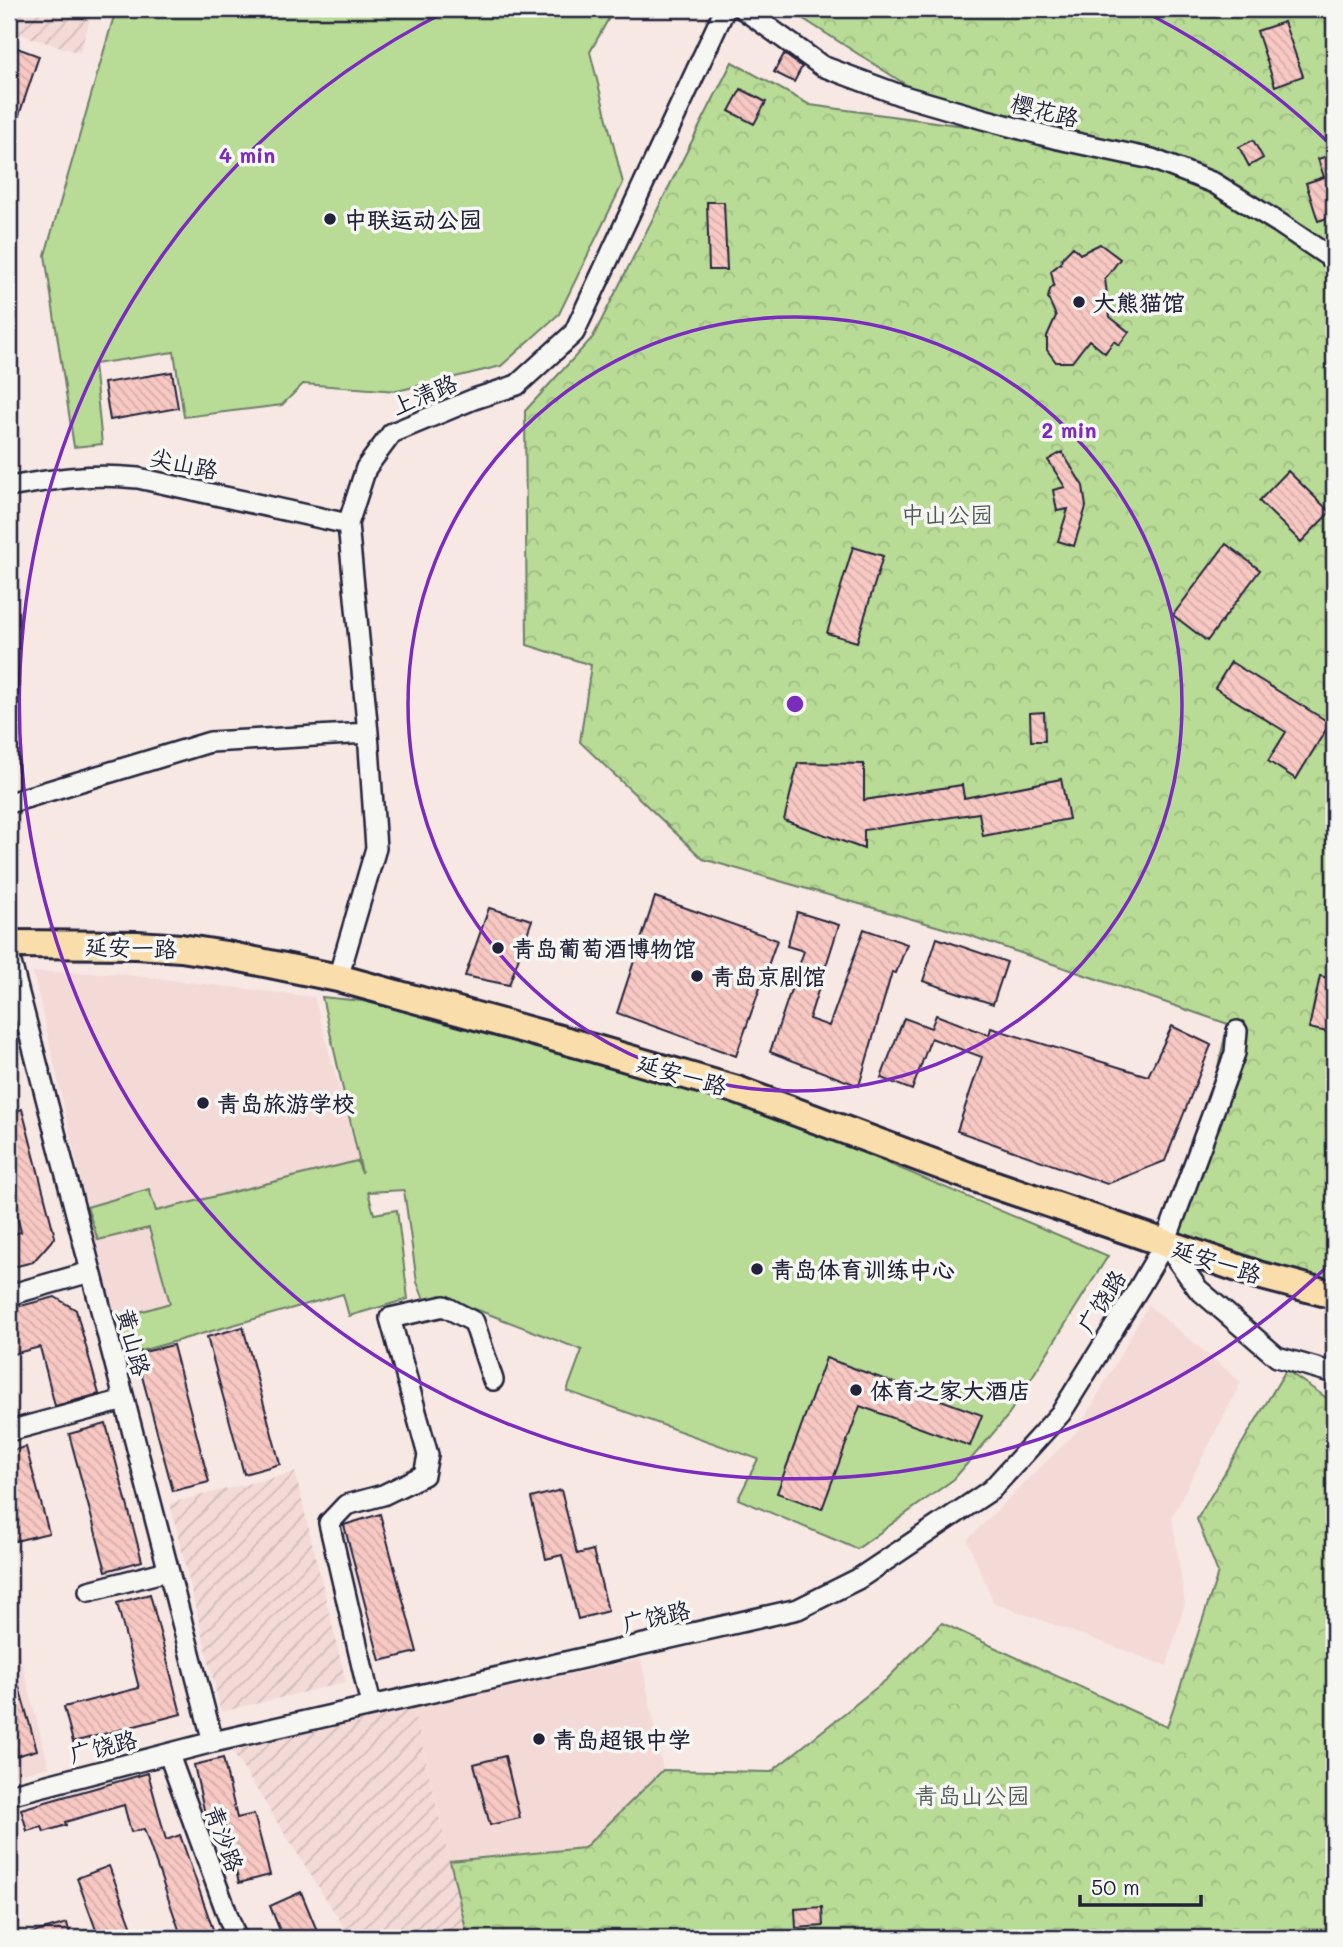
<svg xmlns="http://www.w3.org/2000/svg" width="1343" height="1947" font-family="Mali,'LXGW WenKai TC',sans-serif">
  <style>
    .built { fill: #f3dad7 }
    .industrial { fill: url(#industrial-furrows) }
    .park { fill: url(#park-crowns); stroke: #6d7e68; stroke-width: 2 }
    .garden { fill: #b8db96; stroke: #6d7e68; stroke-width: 2 }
    .building { fill: url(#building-back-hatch); stroke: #22223b; stroke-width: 2 }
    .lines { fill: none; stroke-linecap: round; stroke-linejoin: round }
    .minor-casing { stroke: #22223b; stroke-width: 24 }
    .major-casing { stroke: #22223b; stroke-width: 32 }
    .minor { stroke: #f6f6f2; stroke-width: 19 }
    .major { stroke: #f9deab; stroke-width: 26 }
    .ring { fill: none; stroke: #7b2cbf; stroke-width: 3.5 }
    .poi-dot { fill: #22223b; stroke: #f6f6f2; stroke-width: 2.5 }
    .labels { text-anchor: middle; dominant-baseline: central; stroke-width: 7; stroke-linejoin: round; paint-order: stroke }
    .street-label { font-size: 23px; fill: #22223b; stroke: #f6f6f2 }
    .poi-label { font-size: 23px; font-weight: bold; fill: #22223b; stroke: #f6f6f2; text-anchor: start }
    .park-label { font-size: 23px; fill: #4f5a56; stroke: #f6f6f2 }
    .centre { fill: #7b2cbf; stroke: #f6f6f2; stroke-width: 3.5 }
    .ring-label { font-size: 21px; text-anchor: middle; font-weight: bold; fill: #7b2cbf; stroke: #f6f6f2; stroke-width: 7; stroke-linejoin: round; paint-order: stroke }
  </style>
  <defs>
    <pattern id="industrial-furrows" width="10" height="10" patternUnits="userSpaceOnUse" patternTransform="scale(1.75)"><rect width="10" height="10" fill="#f3dad7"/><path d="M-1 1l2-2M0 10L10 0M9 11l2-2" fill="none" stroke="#d0bbb9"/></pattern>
    <pattern id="park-crowns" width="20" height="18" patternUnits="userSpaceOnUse" patternTransform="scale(1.75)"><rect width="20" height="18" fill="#b8db96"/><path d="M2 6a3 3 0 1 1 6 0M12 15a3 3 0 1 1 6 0" fill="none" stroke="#9ebc82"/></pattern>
    <pattern id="building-back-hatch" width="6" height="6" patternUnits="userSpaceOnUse" patternTransform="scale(1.75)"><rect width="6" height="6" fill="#f8c8c3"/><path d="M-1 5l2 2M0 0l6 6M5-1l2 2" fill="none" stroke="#d4aca8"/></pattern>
  </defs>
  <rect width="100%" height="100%" fill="#f7e8e4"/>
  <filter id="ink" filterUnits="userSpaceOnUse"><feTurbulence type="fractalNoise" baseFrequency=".0143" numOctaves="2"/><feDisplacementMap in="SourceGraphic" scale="14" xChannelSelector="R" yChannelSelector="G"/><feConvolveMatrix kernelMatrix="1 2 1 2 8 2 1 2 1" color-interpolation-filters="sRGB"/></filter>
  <g filter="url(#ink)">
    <!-- built -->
    <path class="built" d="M 33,972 L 111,973 L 314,997 L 374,1214 L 397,1210 L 344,1294 L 122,1359 Z
      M 1148,1305 L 1241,1382 L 1172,1517 L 1185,1603 L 1167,1666 L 994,1603 L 967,1540 L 1079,1429 Z
      M 9,1613 L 49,1767 L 9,1776 Z
      M 641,1659 L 663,1770 L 584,1848 L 450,1861 L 413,1707 Z"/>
    <!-- industrial -->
    <path class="industrial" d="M 9,9 L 93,9 L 80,53 L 9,31 Z
      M 295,1472 L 346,1682 L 221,1712 L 170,1503 Z
      M 413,1707 L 468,1938 L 351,1938 L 232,1751 Z"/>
    <!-- park -->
    <path class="park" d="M 788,9 L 1334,9 L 1334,1296 L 1178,1237 L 1228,1024 L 971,936 L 703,859 L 580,742 L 591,665 L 527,645 L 525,411 L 593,337 L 732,62 L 810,105 L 972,127 Z
      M 1286,1370 L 1334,1403 L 1334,1938 L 468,1938 L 450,1861 L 584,1848 L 663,1770 L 771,1772 L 886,1680 L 942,1623 L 1167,1727 L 1218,1573 L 1197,1519 Z"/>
    <!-- garden -->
    <path class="garden" d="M 116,9 L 614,9 L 590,52 L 623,183 L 559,314 L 501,366 L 397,391 L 303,384 L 282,405 L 184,417 L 174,352 L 94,364 L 102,444 L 74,447 L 45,255 Z
      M 322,997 L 362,1001 L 516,1037 L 735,1099 L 1108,1256 L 1007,1417 L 954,1479 L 857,1549 L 738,1499 L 758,1459 L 567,1391 L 582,1350 L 444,1297 L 425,1302 L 417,1282 L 404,1190 L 368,1192 L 374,1214 L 397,1210 L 408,1299 L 349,1316 L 343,1294 L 130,1354 L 119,1318 L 170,1303 L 149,1228 L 98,1240 L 87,1207 L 149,1189 L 156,1211 L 357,1161 L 362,1173 Z"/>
    <!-- building -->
    <path class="building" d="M 1284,22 L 1303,76 L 1275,86 L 1257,31 Z
      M 9,45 L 39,56 L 11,139 L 9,139 Z
      M 784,54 L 802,67 L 794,82 L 774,72 Z
      M 741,89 L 766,102 L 754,124 L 729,111 Z
      M 1253,140 L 1263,158 L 1249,166 L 1239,147 Z
      M 1334,154 L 1334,216 L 1318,221 L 1306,183 L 1324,177 L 1318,159 Z
      M 707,202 L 724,202 L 727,270 L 709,270 Z
      M 1100,244 L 1120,259 L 1105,279 L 1110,317 L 1129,332 L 1119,345 L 1114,341 L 1105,353 L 1089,340 L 1072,362 L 1056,362 L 1047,350 L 1047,336 L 1056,316 L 1048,298 L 1050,290 L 1054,285 L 1051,271 L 1061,263 L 1062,258 L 1073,247 L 1080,254 Z
      M 172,372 L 178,408 L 110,420 L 104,383 Z
      M 1062,452 L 1083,486 L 1086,507 L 1074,546 L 1058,541 L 1068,509 L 1057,511 L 1053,490 L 1065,487 L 1048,460 Z
      M 1288,471 L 1330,512 L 1301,542 L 1259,501 Z
      M 1226,544 L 1260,570 L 1207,641 L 1173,615 Z
      M 853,547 L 883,556 L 857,642 L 827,633 Z
      M 1231,662 L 1330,723 L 1296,779 L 1268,761 L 1286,732 L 1215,688 Z
      M 1044,712 L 1045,741 L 1031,741 L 1030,713 Z
      M 798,763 L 864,764 L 864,800 L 962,785 L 964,798 L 1061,779 L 1069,819 L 983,836 L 979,813 L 864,830 L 864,849 L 784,820 Z
      M 655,897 L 777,940 L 736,1056 L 617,1013 Z
      M 489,908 L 532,920 L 509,985 L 465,976 Z
      M 797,912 L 839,925 L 809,1019 L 829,1026 L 864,929 L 907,944 L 896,973 L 892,972 L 859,1086 L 770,1052 L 804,951 L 787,946 Z
      M 937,938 L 1007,962 L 993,1004 L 923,981 Z
      M 1320,976 L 1334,979 L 1334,1024 L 1332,1033 L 1309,1028 Z
      M 936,1015 L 989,1035 L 991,1028 L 1148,1076 L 1172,1026 L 1211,1045 L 1165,1161 L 1107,1184 L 957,1131 L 982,1057 L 931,1038 L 912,1090 L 881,1078 L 904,1018 L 931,1028 Z
      M 22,1109 L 55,1237 L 33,1262 L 9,1268 L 9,1235 L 21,1232 L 9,1183 L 9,1113 Z
      M 55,1297 L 76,1310 L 99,1394 L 55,1406 L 40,1347 L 9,1355 L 9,1309 Z
      M 243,1327 L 280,1464 L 244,1474 L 207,1337 Z
      M 173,1345 L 209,1482 L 173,1491 L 136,1354 Z
      M 826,1358 L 982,1415 L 970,1446 L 860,1406 L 822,1509 L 777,1493 Z
      M 106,1424 L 142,1561 L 106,1571 L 69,1434 Z
      M 26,1447 L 49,1533 L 15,1541 L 9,1517 L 9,1451 Z
      M 561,1490 L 577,1554 L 593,1550 L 608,1611 L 578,1619 L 562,1555 L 546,1559 L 531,1498 Z
      M 380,1514 L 417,1652 L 380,1661 L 344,1525 Z
      M 150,1594 L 181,1714 L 73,1742 L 64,1707 L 139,1688 L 117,1603 Z
      M 9,1666 L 13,1666 L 37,1750 L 9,1758 Z
      M 505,1756 L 520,1818 L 490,1825 L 474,1764 Z
      M 223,1758 L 237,1818 L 254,1814 L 270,1875 L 239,1883 L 223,1819 L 207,1823 L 194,1765 Z
      M 148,1773 L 166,1840 L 180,1835 L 216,1938 L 182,1938 L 144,1829 L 131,1832 L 124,1805 L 65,1822 L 66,1825 L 44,1832 L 42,1827 L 27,1831 L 21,1809 Z
      M 109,1866 L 136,1938 L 99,1938 L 77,1878 Z
      M 301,1892 L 320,1938 L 283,1938 L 270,1906 Z
      M 822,1907 L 823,1926 L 796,1928 L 795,1909 Z
      M 67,1923 L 71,1938 L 27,1938 L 26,1935 Z"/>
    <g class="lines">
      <!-- minor casing -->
      <g class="minor-casing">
        <path id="minor" d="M 743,9 L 822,66 L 900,95 L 983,119 L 1058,139 L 1152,159 L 1214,183 L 1279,223 L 1334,260
          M 9,487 C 55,479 90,473 138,478 L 348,524
          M 9,803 L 210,742 L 368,733
          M 9,955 L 213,1742
          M 338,978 L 376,848 L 368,733 L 348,524 L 366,468 L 392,433 L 474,399 L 517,385 L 574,333 L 725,9
          M 1165,1243 L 1198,1289 L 1277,1357 L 1334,1373
          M 9,1295 L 90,1272
          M 9,1431 L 124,1400
          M 89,1591 L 167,1571
          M 371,1705 L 329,1523 L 346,1505 L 383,1495 L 424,1475 L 428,1455 L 390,1318 L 444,1306 L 474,1322 L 493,1380
          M 169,1755 L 236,1938
          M 9,1795 L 213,1742 L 798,1609 L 858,1579 L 991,1490 L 1061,1413 L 1140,1286 L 1165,1243 L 1235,1053 L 1237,1031"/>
      </g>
      <!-- major casing -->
      <g class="major-casing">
        <path id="major" d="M 9,944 L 137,945 L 181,948 L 226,955 L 338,978 L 596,1049 L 737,1090 L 966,1175 L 1165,1243 L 1258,1275 L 1334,1295"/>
      </g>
      <!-- minor -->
      <use href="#minor" class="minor"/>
      <!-- major -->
      <use href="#major" class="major"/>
    </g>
  </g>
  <!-- distance rings -->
  <g class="ring">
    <circle cx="795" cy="704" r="387"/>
    <path d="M1333 1261A775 775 0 1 1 449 10M1141 10A775 775 0 0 1 1333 147"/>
  </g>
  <!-- markers -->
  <g class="poi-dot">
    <circle cx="330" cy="219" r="7"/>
    <circle cx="1079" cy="302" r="7"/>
    <circle cx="498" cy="948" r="7"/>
    <circle cx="697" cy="976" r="7"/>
    <circle cx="203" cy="1103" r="7"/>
    <circle cx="757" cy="1269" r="7"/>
    <circle cx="856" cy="1390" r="7"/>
    <circle cx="539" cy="1739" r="7"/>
  </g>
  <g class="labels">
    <!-- street labels -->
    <g class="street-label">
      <text transform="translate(1045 110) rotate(14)">樱花路</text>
      <text transform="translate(424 394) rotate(-23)">上清路</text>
      <text transform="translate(184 463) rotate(12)">尖山路</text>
      <text transform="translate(131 947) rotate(2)">延安一路</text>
      <text transform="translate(682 1074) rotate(16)">延安一路</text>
      <text transform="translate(1217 1261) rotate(18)">延安一路</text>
      <text transform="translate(1101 1301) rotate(-58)">广饶路</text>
      <text transform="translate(134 1342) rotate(75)">黄山路</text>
      <text transform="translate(656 1616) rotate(-13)">广饶路</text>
      <text transform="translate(103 1746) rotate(-14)">广饶路</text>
      <text transform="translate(225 1838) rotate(70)">青沙路</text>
    </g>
    <!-- poi labels -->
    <g class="poi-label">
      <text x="344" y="219">中联运动公园</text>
      <text x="1093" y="302">大熊猫馆</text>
      <text x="512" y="948">青岛葡萄酒博物馆</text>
      <text x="711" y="976">青岛京剧馆</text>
      <text x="217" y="1103">青岛旅游学校</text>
      <text x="771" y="1269">青岛体育训练中心</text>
      <text x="870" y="1390">体育之家大酒店</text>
      <text x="553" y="1739">青岛超银中学</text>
    </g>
    <!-- park labels -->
    <g class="park-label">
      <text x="947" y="514">中山公园</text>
      <text x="972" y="1795">青岛山公园</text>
    </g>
  </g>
  <circle cx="795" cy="704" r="10" class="centre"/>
  <g class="ring-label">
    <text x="247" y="163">4 min</text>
    <text x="1069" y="438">2 min</text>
  </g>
  <!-- margin -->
  <rect width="1343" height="1947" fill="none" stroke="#f6f6f2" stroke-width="35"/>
  <rect x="18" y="18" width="1308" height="1912" fill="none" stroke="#22223b" stroke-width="2.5" filter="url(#ink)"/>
  <!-- scale -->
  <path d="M1080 1895v10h121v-10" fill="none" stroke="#22223b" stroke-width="3.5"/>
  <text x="1091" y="1895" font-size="21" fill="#22223b" stroke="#f6f6f2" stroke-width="5" paint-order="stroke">50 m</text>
</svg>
